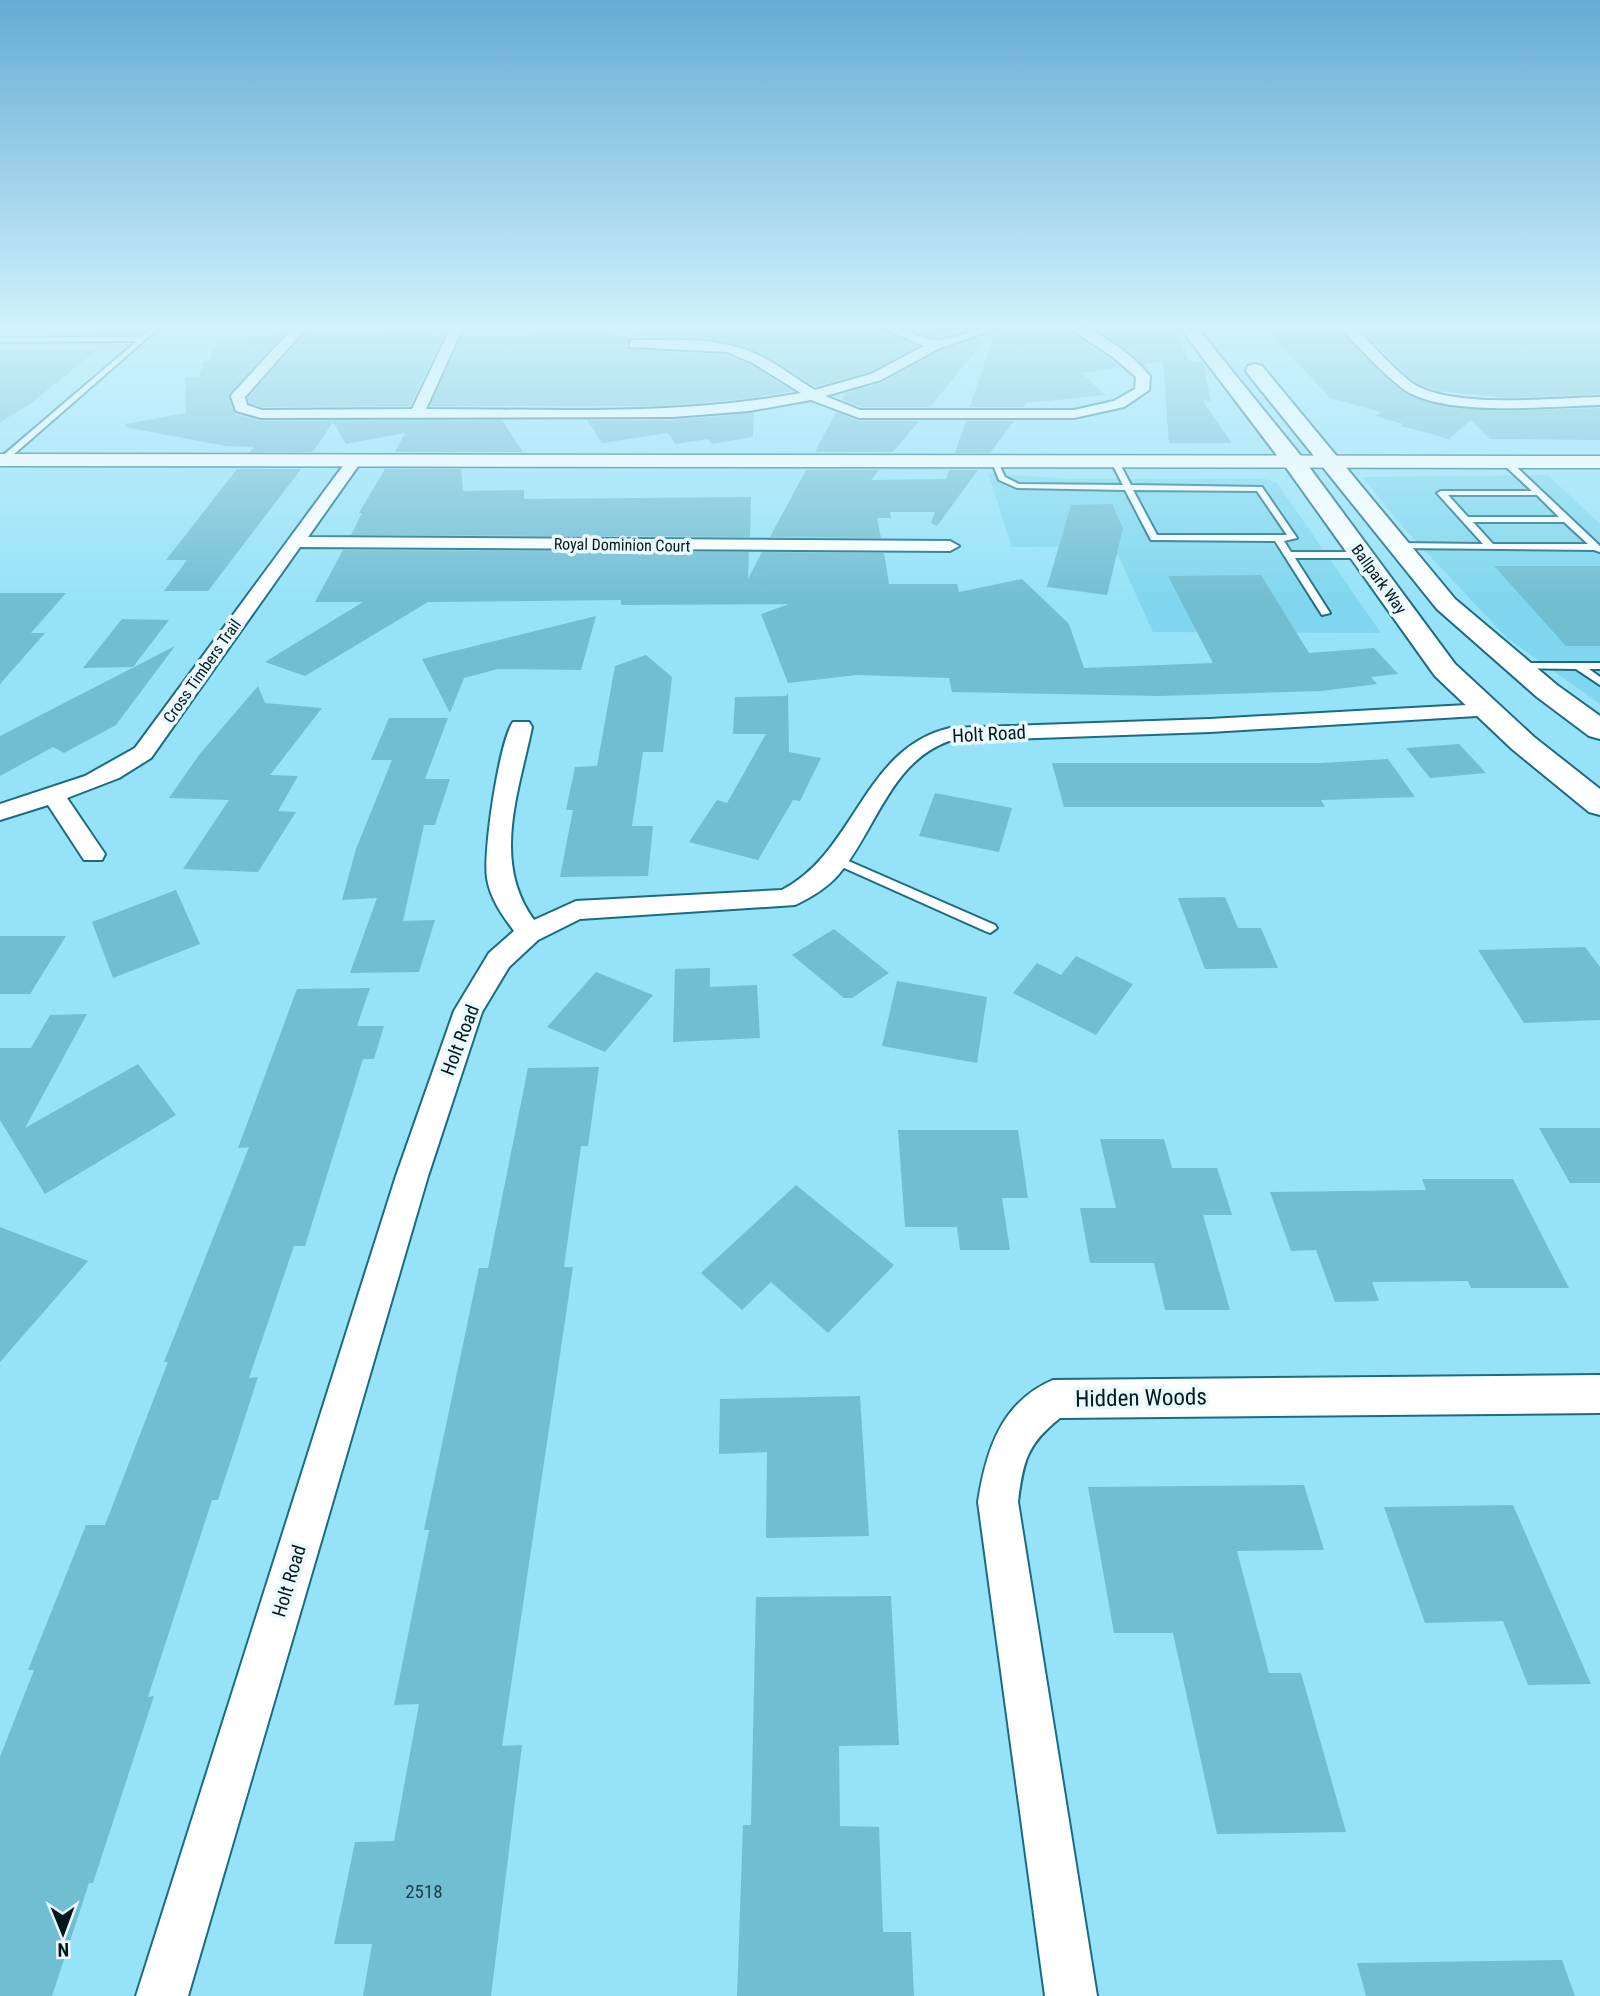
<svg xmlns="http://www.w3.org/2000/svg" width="1600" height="1996" font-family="'Roboto Condensed',sans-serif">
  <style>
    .built { fill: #7fd6ee }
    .building { fill: #71bdd2 }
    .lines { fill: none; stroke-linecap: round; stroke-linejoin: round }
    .service-casing { stroke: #1a6d81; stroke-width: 4 }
    .minor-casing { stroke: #1a6d81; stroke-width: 4 }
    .tertiary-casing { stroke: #1a6d81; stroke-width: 3 }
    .secondary-casing { stroke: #1a6d81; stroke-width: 4 }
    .service { fill: #fff; fill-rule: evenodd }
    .minor { fill: #fff; fill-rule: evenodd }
    .tertiary { fill: #fff; fill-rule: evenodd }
    .secondary { fill: #fff; fill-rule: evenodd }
    .labels { text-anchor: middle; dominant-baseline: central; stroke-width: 7; stroke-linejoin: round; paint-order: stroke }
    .far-street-label { font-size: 16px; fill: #01181e; stroke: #eaf9fd }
    .street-label { font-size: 19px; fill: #01181e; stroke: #eaf9fd }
    .near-number-label { font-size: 19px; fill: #1d414b }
    .near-street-label { font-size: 23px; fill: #01181e; stroke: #eaf9fd }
  </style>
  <rect width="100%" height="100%" fill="#96e2f8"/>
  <!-- built -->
  <path class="built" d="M 988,473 L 1071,479 L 1265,479 L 1277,483 L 1381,633 L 1153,632 L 1114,546 L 1012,547 Z
    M 1548,475 L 1600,524 L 1600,704 L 1507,638 L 1409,534 L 1362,477 Z"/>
  <!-- building -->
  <path class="building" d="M 556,325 L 578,325 L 631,338 L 647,325 L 872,325 L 918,346 L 870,372 L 815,387 L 768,357 L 736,344 L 693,338 L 634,337 L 628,339 L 628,349 L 726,355 L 752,365 L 792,391 L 754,398 L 661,406 L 430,406 L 462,335 L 533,335 Z
    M 894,325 L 932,325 L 957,333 L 932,337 Z
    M 1028,325 L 1047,325 L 1058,331 L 1068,331 L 1121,367 L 1082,373 L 1105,395 L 1027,403 L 1023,407 L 970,407 L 995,332 Z
    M 1161,325 L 1170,325 L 1189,361 L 1203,362 L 1211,401 L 1202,400 L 1232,443 L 1169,443 L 1163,362 L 1143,364 L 1124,348 L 1096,331 L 1161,330 Z
    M 1262,325 L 1337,325 L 1391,382 L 1407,394 L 1426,402 L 1502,411 L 1600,408 L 1600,440 L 1490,439 L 1471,420 L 1449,439 L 1401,426 L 1403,424 L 1375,416 L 1381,412 L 1330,398 Z
    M 1357,325 L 1544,325 L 1547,331 L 1600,331 L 1600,394 L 1507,398 L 1438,391 L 1420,385 L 1405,374 Z
    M 391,328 L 436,328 L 432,335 L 444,335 L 410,406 L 262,407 L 249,403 L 248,398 L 304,334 L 388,334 Z
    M 284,334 L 229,395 L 235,414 L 261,421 L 502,420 L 523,452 L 395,452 L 405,433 L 346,444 L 333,422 L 313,452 L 250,452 L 254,447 L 225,446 L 125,427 L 125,424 L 186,413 L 185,378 L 199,377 L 203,362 L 211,361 L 212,350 L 217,349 L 219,340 Z
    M 974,339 L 983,342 L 930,407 L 861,407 L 842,400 L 846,393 L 882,383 L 941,350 Z
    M 97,350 L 30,404 L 0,422 L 0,351 Z
    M 836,412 L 859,421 L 919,421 L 893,452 L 815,452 Z
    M 754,413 L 753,437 L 712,444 L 708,439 L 675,444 L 668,433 L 602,443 L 587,420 L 673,420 Z
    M 966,421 L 1014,421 L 990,453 L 955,453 Z
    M 237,469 L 301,469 L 208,591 L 164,591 L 187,560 L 166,560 Z
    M 385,469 L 461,469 L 463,491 L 524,490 L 524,499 L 751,497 L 750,537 L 351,535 L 362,513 L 359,513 Z
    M 806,470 L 879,470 L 871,480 L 946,479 L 949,470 L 978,470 L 937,526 L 931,523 L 935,512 L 890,512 L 891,518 L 877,518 L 881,538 L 770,537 Z
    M 1112,504 L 1123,528 L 1107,595 L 1047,587 L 1071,505 Z
    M 343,550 L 749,552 L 748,579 L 762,552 L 884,553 L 889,584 L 957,584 L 959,592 L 1022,579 L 1069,624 L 1084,668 L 1213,663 L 1168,576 L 1261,575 L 1309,653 L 1374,648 L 1398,674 L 1371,677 L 1377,684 L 1322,691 L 1160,696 L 952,692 L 949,678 L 856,675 L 788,683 L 761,614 L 789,604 L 621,605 L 621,600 L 428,602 L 305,676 L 265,662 L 363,602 L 315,602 Z
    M 1494,566 L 1600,566 L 1600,646 L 1566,646 Z
    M 0,593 L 66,593 L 31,633 L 45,633 L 0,684 Z
    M 596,616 L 581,670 L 498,669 L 464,678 L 450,713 L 422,659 Z
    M 122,619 L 169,620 L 133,667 L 83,668 Z
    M 175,646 L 116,725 L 64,753 L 53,747 L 0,776 L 0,736 Z
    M 646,655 L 672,677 L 663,752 L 643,752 L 632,826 L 653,826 L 648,876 L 560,877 L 573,810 L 566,810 L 575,767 L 597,766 L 615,666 Z
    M 258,686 L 265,703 L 322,708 L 270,775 L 298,776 L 278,811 L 296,812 L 258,872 L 183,869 L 229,800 L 169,798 L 199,755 Z
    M 788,693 L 789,752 L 821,758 L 800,801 L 793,800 L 758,860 L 689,842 L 717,800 L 727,803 L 766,734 L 733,734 L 735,697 L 786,696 Z
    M 389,718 L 448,718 L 425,779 L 450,779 L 435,825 L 424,825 L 403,921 L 435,920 L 419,972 L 350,973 L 377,898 L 342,900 L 356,849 L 392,760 L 371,760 Z
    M 1459,744 L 1486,773 L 1430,778 L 1406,748 Z
    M 1388,759 L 1415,797 L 1321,800 L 1325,807 L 1064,807 L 1052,763 L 1321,763 Z
    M 935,793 L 1012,808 L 999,852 L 919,836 Z
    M 176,890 L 200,944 L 113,978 L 92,922 Z
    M 1225,897 L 1238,928 L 1261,928 L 1278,968 L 1205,969 L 1178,898 Z
    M 834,929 L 889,973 L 852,998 L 844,998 L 792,955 Z
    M 0,936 L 66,936 L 30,994 L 0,994 Z
    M 1585,947 L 1600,967 L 1600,1020 L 1524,1023 L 1478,950 Z
    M 1076,956 L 1133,984 L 1096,1035 L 1013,993 L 1037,963 L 1061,975 Z
    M 710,968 L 710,987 L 757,985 L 760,1038 L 673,1042 L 675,969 Z
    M 596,972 L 653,995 L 605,1052 L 547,1027 Z
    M 897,981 L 987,997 L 977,1063 L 882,1046 Z
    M 370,988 L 357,1026 L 384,1026 L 374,1059 L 363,1059 L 305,1246 L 294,1246 L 249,1378 L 258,1377 L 218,1500 L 212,1500 L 148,1697 L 154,1696 L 93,1883 L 89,1883 L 52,1996 L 0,1996 L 0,1757 L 34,1670 L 28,1670 L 86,1525 L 105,1525 L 168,1362 L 164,1362 L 249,1147 L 238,1148 L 297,989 Z
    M 87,1014 L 25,1128 L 138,1064 L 176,1115 L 45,1194 L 0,1120 L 0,1048 L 31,1048 L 50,1015 Z
    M 599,1067 L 588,1146 L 581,1146 L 564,1267 L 573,1267 L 502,1746 L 522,1745 L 491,1996 L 363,1996 L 372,1944 L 334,1944 L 355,1842 L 394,1841 L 419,1704 L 394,1705 L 429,1530 L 424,1530 L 479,1268 L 488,1268 L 528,1068 Z
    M 1539,1128 L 1600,1128 L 1600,1183 L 1570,1183 Z
    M 898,1130 L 1018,1130 L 1028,1198 L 1002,1198 L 1010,1250 L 960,1250 L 957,1227 L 905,1227 Z
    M 1100,1139 L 1164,1139 L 1172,1168 L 1217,1168 L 1232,1215 L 1203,1215 L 1230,1310 L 1165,1310 L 1154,1263 L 1090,1263 L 1080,1208 L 1116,1208 Z
    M 1422,1179 L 1513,1179 L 1569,1288 L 1471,1288 L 1468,1281 L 1372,1282 L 1379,1301 L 1335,1302 L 1316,1250 L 1291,1251 L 1270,1192 L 1426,1190 Z
    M 796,1185 L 894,1265 L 828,1333 L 771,1282 L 742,1310 L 701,1273 Z
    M 0,1227 L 88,1261 L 0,1362 Z
    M 860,1396 L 869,1536 L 766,1538 L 767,1452 L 719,1454 L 720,1399 Z
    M 1304,1485 L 1324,1550 L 1237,1551 L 1269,1673 L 1301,1673 L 1346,1832 L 1217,1834 L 1173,1633 L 1114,1633 L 1088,1487 Z
    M 1513,1505 L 1591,1684 L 1528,1685 L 1503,1621 L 1425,1623 L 1384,1507 Z
    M 891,1596 L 899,1745 L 839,1746 L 840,1826 L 879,1827 L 883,1932 L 911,1932 L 914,1996 L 737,1996 L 743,1825 L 751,1825 L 756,1597 Z
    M 1562,1960 L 1575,1996 L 1366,1996 L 1357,1963 Z"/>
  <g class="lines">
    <!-- service casing -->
    <g class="service-casing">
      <path id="service" d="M 155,325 L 162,325 L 5,462 L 0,462 L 0,458 L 137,341 L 0,342 L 0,338 L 141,337 Z
        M 991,460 L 997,460 L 1005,477 L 1019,484 L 1123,485 L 1111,462 L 1115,460 L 1119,462 L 1131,485 L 1262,487 L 1297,538 L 1284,541 L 1291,552 L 1361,552 L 1365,555 L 1361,558 L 1295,558 L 1330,613 L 1322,615 L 1275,541 L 1151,540 L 1125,490 L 1017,488 L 999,480 ZM 1133,490 L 1257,491 L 1287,535 L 1157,535 Z
        M 1503,460 L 1509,460 L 1600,546 L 1600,552 L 1594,550 L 1395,548 L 1394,546 L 1398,543 L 1483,544 L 1437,493 L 1441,491 L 1532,491 L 1503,464 ZM 1448,495 L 1537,495 L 1559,517 L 1468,517 ZM 1473,522 L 1564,522 L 1588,544 L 1493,544 Z
        M 1517,663 L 1600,663 L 1600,669 L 1589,669 L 1600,677 L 1600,685 L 1576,669 L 1513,668 L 1512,666 Z
        M 837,856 L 995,925 L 997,928 L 990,933 L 985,931 L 833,863 L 831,860 Z"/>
    </g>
    <!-- minor casing -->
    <g class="minor-casing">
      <path id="minor" d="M 296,325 L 309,325 L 245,397 L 247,405 L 262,410 L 412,409 L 452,325 L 464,325 L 426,409 C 551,409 677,416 801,393 L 753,363 L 727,352 L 630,347 L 630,341 L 635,340 C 673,340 713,337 749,351 C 773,360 793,377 815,390 L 871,374 L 924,346 L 874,325 C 896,325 925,341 937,340 C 962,338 982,325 1007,325 L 940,348 L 881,380 L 825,396 L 860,410 L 1074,410 L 1114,401 L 1135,389 L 1136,377 L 1113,357 L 1064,325 C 1094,325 1131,353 1150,376 L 1149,390 L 1124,407 L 1074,418 L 859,418 L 811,400 L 749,411 L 673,417 L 261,418 L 236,411 L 231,396 L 233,393 Z
        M 1339,325 L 1353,325 C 1369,341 1401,378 1419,387 C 1462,408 1551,398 1600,397 L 1600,405 C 1550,406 1452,417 1408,392 C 1392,383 1352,341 1339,325 Z
        M 353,457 L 361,462 L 308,537 L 950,541 L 959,546 L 950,551 L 300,547 L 151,758 L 119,778 L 67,798 L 105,854 L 102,860 L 84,860 L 48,805 L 0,820 L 0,804 L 85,776 L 135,748 L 348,459 Z
        M 1485,704 L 1493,705 L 1496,710 L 1493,715 L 1210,732 L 949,741 C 890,762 876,830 839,874 C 827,888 812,897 795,905 L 580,919 L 538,940 L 509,967 L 482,1012 L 428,1176 L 188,1996 L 136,1996 L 396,1176 L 454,1011 L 489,953 L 514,931 C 502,915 490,898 487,878 C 483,852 499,743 513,722 L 529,722 L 532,727 C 519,791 491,862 534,920 L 576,901 L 782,890 C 856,852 863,748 950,728 L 1210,719 Z
        M 1600,1375 L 1600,1413 L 1060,1418 C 1027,1444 1023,1461 1018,1502 L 1097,1996 L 1045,1996 L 978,1502 C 986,1451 1001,1402 1053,1380 Z"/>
    </g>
    <!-- tertiary casing -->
    <g class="tertiary-casing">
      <path id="tertiary" d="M 0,454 L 1600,456 L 1600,468 L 0,466 Z"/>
    </g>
    <!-- secondary casing -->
    <g class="secondary-casing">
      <path id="secondary" d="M 1178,325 L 1195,325 L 1301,456 L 1455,664 L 1534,737 L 1600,789 L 1600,815 L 1589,812 L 1512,749 L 1435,676 L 1285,466 Z
        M 1255,364 L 1262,366 L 1455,599 L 1557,685 L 1600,716 L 1600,739 L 1589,736 L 1537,697 L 1437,609 L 1248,374 L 1246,370 L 1248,366 Z"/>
    </g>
    <!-- service -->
    <use href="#service" class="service"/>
    <!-- minor -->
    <use href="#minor" class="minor"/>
    <!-- tertiary -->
    <use href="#tertiary" class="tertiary"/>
    <!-- secondary -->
    <use href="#secondary" class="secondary"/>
  </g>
  <!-- sky -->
  <linearGradient id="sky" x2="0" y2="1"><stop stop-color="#65acd4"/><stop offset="0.54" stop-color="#d0f2fc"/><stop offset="1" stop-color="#d0f2fc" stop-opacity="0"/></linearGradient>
  <rect width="1600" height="605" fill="url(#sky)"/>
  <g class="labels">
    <!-- far-street labels -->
    <g class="far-street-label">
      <text transform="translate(622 545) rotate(1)">Royal Dominion Court</text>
      <text transform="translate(1379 579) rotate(54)">Ballpark Way</text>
      <text transform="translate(202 671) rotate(-55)">Cross Timbers Trail</text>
    </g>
    <!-- street labels -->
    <g class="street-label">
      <text transform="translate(989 734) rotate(-3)">Holt Road</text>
      <text transform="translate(460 1040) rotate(-69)">Holt Road</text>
      <text transform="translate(289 1581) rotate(-73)">Holt Road</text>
    </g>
    <!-- near-number labels -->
    <g class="near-number-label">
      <text x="424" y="1891">2518</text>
    </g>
    <!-- near-street labels -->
    <g class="near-street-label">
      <text transform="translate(1141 1398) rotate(-1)">Hidden Woods</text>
    </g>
  </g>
  <!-- north arrow -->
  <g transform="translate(63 1933) rotate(179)" stroke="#eaf9fd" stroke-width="5" paint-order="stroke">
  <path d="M0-5L12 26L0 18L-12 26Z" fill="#01181e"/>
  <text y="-10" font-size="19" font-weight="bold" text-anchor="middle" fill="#01181e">N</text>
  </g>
</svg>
